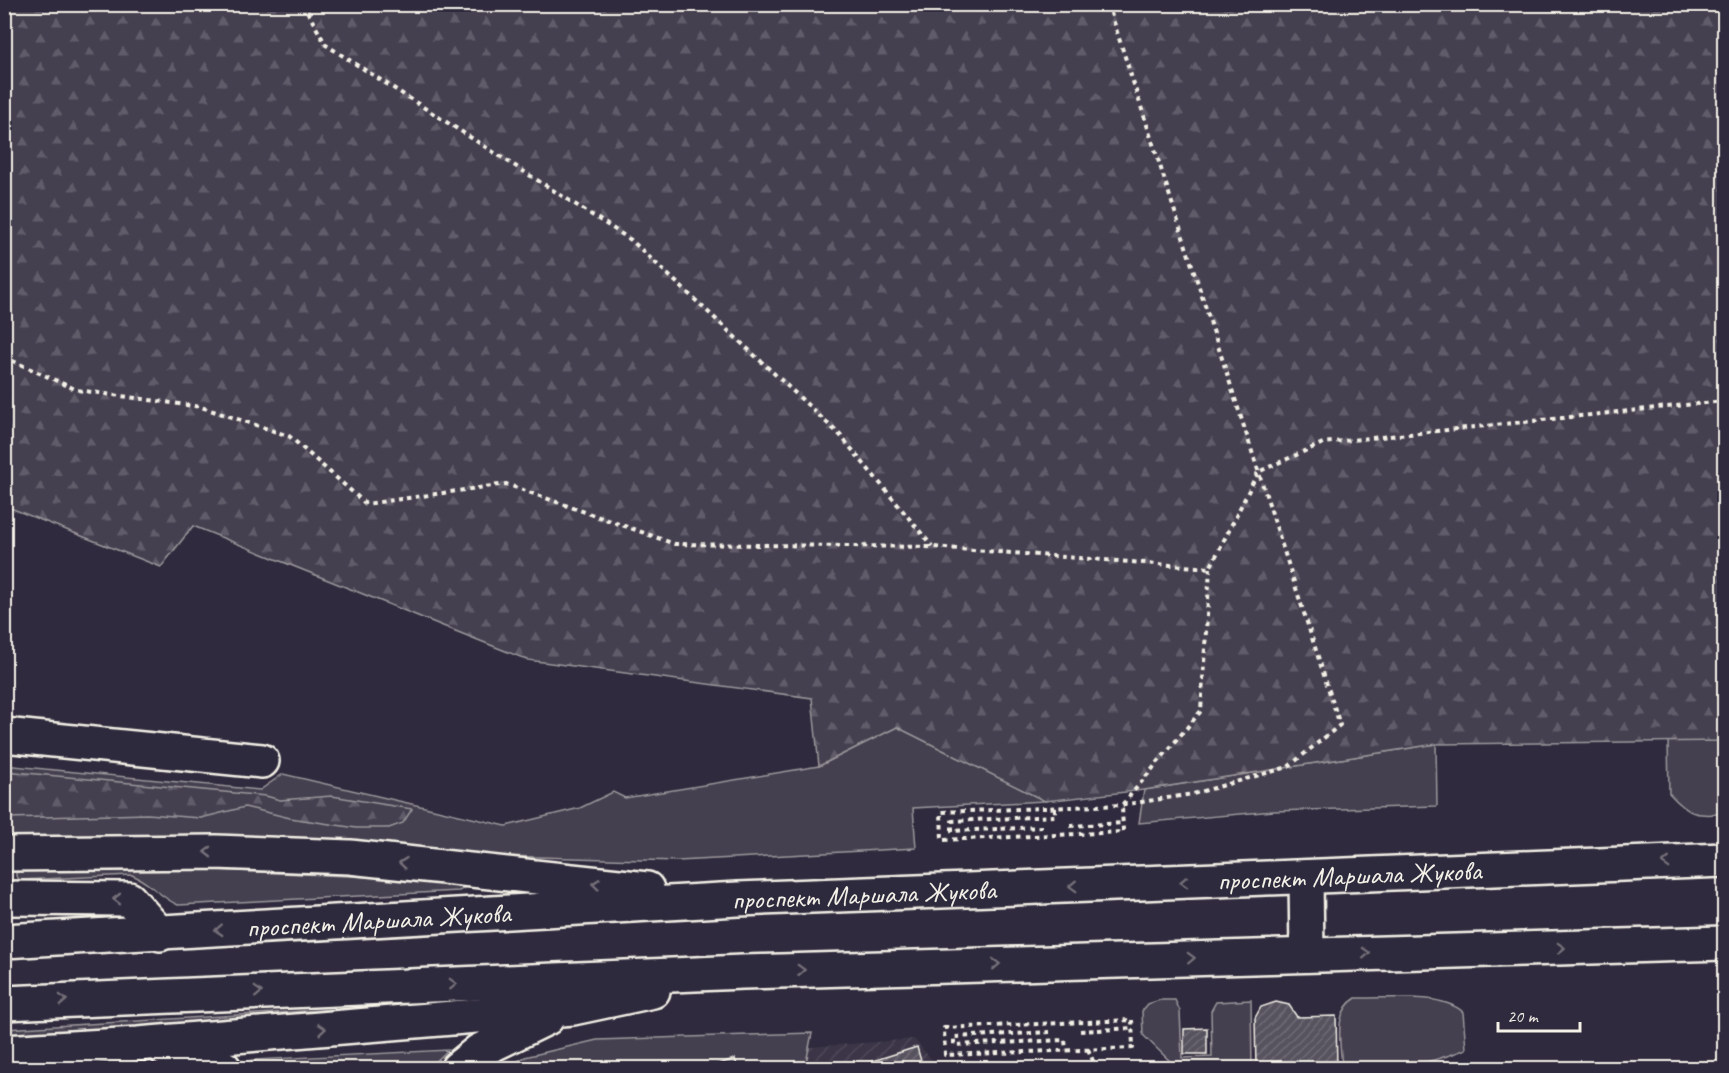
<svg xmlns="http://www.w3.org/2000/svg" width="1729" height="1073" font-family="Caveat,sans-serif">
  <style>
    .built { fill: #3b3647 }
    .industrial { fill: url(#industrial-furrows) }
    .grass { fill: #454050; stroke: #9c989c; stroke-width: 1.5 }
    .forest { fill: url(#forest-firs); stroke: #9c989c; stroke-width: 1.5 }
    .building { fill: url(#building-hatch); stroke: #f4f1e8; stroke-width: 1.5 }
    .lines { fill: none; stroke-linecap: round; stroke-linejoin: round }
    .minor-casing { stroke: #f4f1e8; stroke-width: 38 }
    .major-casing { stroke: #f4f1e8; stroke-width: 38 }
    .path { stroke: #f4f1e8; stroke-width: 4; stroke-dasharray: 4.5 4.5; stroke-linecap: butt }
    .minor { stroke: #2f2a3d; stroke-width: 33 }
    .major { stroke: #2f2a3d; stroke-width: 33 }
    .oneway { stroke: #747079 }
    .labels { text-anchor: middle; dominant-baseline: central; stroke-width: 6; stroke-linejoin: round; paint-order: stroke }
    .street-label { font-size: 28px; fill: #f4f1e8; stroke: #2f2a3d }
  </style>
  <defs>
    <pattern id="industrial-furrows" width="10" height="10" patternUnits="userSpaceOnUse" patternTransform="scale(1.5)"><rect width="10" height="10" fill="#3b3647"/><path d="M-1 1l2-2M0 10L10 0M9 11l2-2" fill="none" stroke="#4e4a59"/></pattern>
    <pattern id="forest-firs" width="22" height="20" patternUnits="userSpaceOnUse" patternTransform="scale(1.5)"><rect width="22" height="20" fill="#454050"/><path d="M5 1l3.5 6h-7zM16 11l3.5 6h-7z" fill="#605c69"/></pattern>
    <pattern id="building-hatch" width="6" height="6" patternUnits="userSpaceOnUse" patternTransform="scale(1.5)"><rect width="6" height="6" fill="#56525f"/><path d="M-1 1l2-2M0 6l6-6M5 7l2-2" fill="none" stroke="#6f6b76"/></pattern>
  </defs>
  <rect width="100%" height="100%" fill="#2f2a3d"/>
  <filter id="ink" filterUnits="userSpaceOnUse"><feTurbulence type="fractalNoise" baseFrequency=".0167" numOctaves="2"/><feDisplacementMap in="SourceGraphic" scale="12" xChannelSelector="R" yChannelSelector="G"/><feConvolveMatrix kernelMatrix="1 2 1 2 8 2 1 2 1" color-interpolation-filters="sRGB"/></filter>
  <g filter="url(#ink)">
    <!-- built -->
    <path class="built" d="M 1724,1061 L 1724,1068 L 1556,1068 L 1554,1064 Z"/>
    <!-- industrial -->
    <path class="industrial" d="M 914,1039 L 939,1068 L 805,1068 L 806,1054 L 811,1047 Z"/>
    <!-- grass -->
    <path class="grass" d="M 897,727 L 1045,801 L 913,808 L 916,848 L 678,861 L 502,856 L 266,841 L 5,842 L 4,765 L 260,790 L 283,774 L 506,826 L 580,808 L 613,792 L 625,798 L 819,766 Z
      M 1668,740 L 1724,741 L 1724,814 C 1694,815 1690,816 1669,793 Z
      M 1436,744 L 1437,806 L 1274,811 L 1139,823 L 1144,790 Z
      M 145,867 L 460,881 L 466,887 L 459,891 L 178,905 C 161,898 150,882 132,875 L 20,880 L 16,876 L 16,873 L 20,871 Z
      M 1356,998 C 1386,999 1440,992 1463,1012 L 1466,1049 C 1420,1068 1391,1069 1342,1068 C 1341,1044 1332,1012 1356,998 Z
      M 1160,1000 L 1175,1000 L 1180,1011 L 1182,1058 L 1212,1057 L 1211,1011 L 1216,1002 L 1251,1000 L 1252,1068 L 1177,1068 L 1143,1035 L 1142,1011 L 1148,1004 Z
      M 469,1001 L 5,1039 L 5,1029 Z
      M 812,1033 L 805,1068 L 738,1068 L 735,1059 L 705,1068 L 506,1068 L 525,1057 L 597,1040 Z
      M 448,1050 L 429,1068 L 266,1068 L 252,1060 Z
      M 136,1062 L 169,1068 L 27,1068 Z"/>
    <!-- forest -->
    <path class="forest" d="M 4,5 L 1724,5 L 1724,741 L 1436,744 L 1144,790 L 1045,801 L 897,727 L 819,766 L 812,698 L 528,660 L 193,526 L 161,567 L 5,506 Z
      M 5,771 L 266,796 L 280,800 L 332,796 L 412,809 L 403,823 L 389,828 L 356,828 L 290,818 L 245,807 L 201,818 L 147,814 L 9,818 L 5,817 Z"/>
    <!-- building -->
    <path class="building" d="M 1276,1002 L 1289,1005 L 1297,1017 L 1336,1016 L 1337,1067 L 1256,1068 L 1255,1018 L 1261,1007 Z
      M 1207,1028 L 1207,1054 L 1184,1054 L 1184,1029 Z
      M 917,1047 L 923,1068 L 861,1068 L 860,1065 Z
      M 735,1059 L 738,1068 L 705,1068 Z"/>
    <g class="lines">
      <!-- minor casing -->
      <g class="minor-casing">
        <path id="minor" d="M 4,735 L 262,761
          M 1306,877 L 1307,955
          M 4,898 L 129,899 L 160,934"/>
      </g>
      <!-- major casing -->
      <g class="major-casing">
        <g id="major">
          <path d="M 4,854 L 216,852 L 350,857 L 647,889"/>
          <path id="s1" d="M 4,941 L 738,899 L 1724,860"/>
          <path d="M 4,1003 L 743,972 L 1724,943"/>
          <path d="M 166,1050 L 185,1053 L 224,1068"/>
          <path d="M 4,1052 L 138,1044 L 573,1008 L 653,991"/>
          <path d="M 458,1068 L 479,1051 L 547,1018"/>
        </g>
      </g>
      <!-- path -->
      <path class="path" d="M 303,4 L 326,45 L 631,240 L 840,435 L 932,546
        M 1108,4 L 1340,725 L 1288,767 L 1193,794 L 1122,805 L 941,812 L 942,840 L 1123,832 L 1122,805 L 1201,711 L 1210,568
        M 4,357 L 77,390 L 201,407 L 289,436 L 366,504 L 506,484 L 675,544 L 933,547 L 1210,568 L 1258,472 L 1323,443 L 1724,401
        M 1070,826 L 1122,823
        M 1042,827 L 952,831 L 952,821 L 1055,816 L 1055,807
        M 1132,1020 L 1133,1048 L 945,1055 L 944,1028 Z
        M 1080,1031 L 1132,1028
        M 1050,1032 L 954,1037 L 954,1045 L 1065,1040 L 1066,1050
        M 1088,1049 L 1096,1068"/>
      <!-- minor -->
      <use href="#minor" class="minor"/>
      <!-- major -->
      <use href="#major" class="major"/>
    </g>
    <!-- one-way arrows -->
    <defs><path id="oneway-chevron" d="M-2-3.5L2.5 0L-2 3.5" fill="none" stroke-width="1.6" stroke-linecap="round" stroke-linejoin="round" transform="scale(1.5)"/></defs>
    <g class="oneway">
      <use href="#oneway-chevron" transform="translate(208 852) rotate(180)"/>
      <use href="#oneway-chevron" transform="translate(403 863) rotate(-174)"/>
      <use href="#oneway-chevron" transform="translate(1666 863) rotate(178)"/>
      <use href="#oneway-chevron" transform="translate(1184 882) rotate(178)"/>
      <use href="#oneway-chevron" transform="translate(596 884) rotate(-174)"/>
      <use href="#oneway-chevron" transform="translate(1073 886) rotate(178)"/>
      <use href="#oneway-chevron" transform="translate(117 899) rotate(-180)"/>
      <use href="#oneway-chevron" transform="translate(219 930) rotate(177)"/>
      <use href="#oneway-chevron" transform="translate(1561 948) rotate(-2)"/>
      <use href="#oneway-chevron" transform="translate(1366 953) rotate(-2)"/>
      <use href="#oneway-chevron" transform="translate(1191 958) rotate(-2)"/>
      <use href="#oneway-chevron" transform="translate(996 964) rotate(-2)"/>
      <use href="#oneway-chevron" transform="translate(801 970) rotate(-2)"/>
      <use href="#oneway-chevron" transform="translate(453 984) rotate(-2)"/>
      <use href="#oneway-chevron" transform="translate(258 992) rotate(-2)"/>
      <use href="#oneway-chevron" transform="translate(63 1000) rotate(-2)"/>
      <use href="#oneway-chevron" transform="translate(322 1029) rotate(-5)"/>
    </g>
  </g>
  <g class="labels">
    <!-- street labels -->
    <g class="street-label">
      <text stroke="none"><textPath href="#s1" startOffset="1347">проспект Маршала Жукова</textPath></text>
      <text stroke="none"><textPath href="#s1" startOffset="861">проспект Маршала Жукова</textPath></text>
      <text stroke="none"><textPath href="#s1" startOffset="375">проспект Маршала Жукова</textPath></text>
    </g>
  </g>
  <!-- margin -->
  <rect width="1729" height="1073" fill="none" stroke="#2f2a3d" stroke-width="24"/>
  <rect x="12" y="12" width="1705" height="1049" fill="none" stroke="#f4f1e8" stroke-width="2" filter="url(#ink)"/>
  <!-- scale -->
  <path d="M1498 1022v9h82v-9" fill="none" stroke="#f4f1e8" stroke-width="3"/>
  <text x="1507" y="1022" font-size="18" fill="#f4f1e8" stroke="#2f2a3d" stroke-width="4.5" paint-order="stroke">20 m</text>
</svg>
